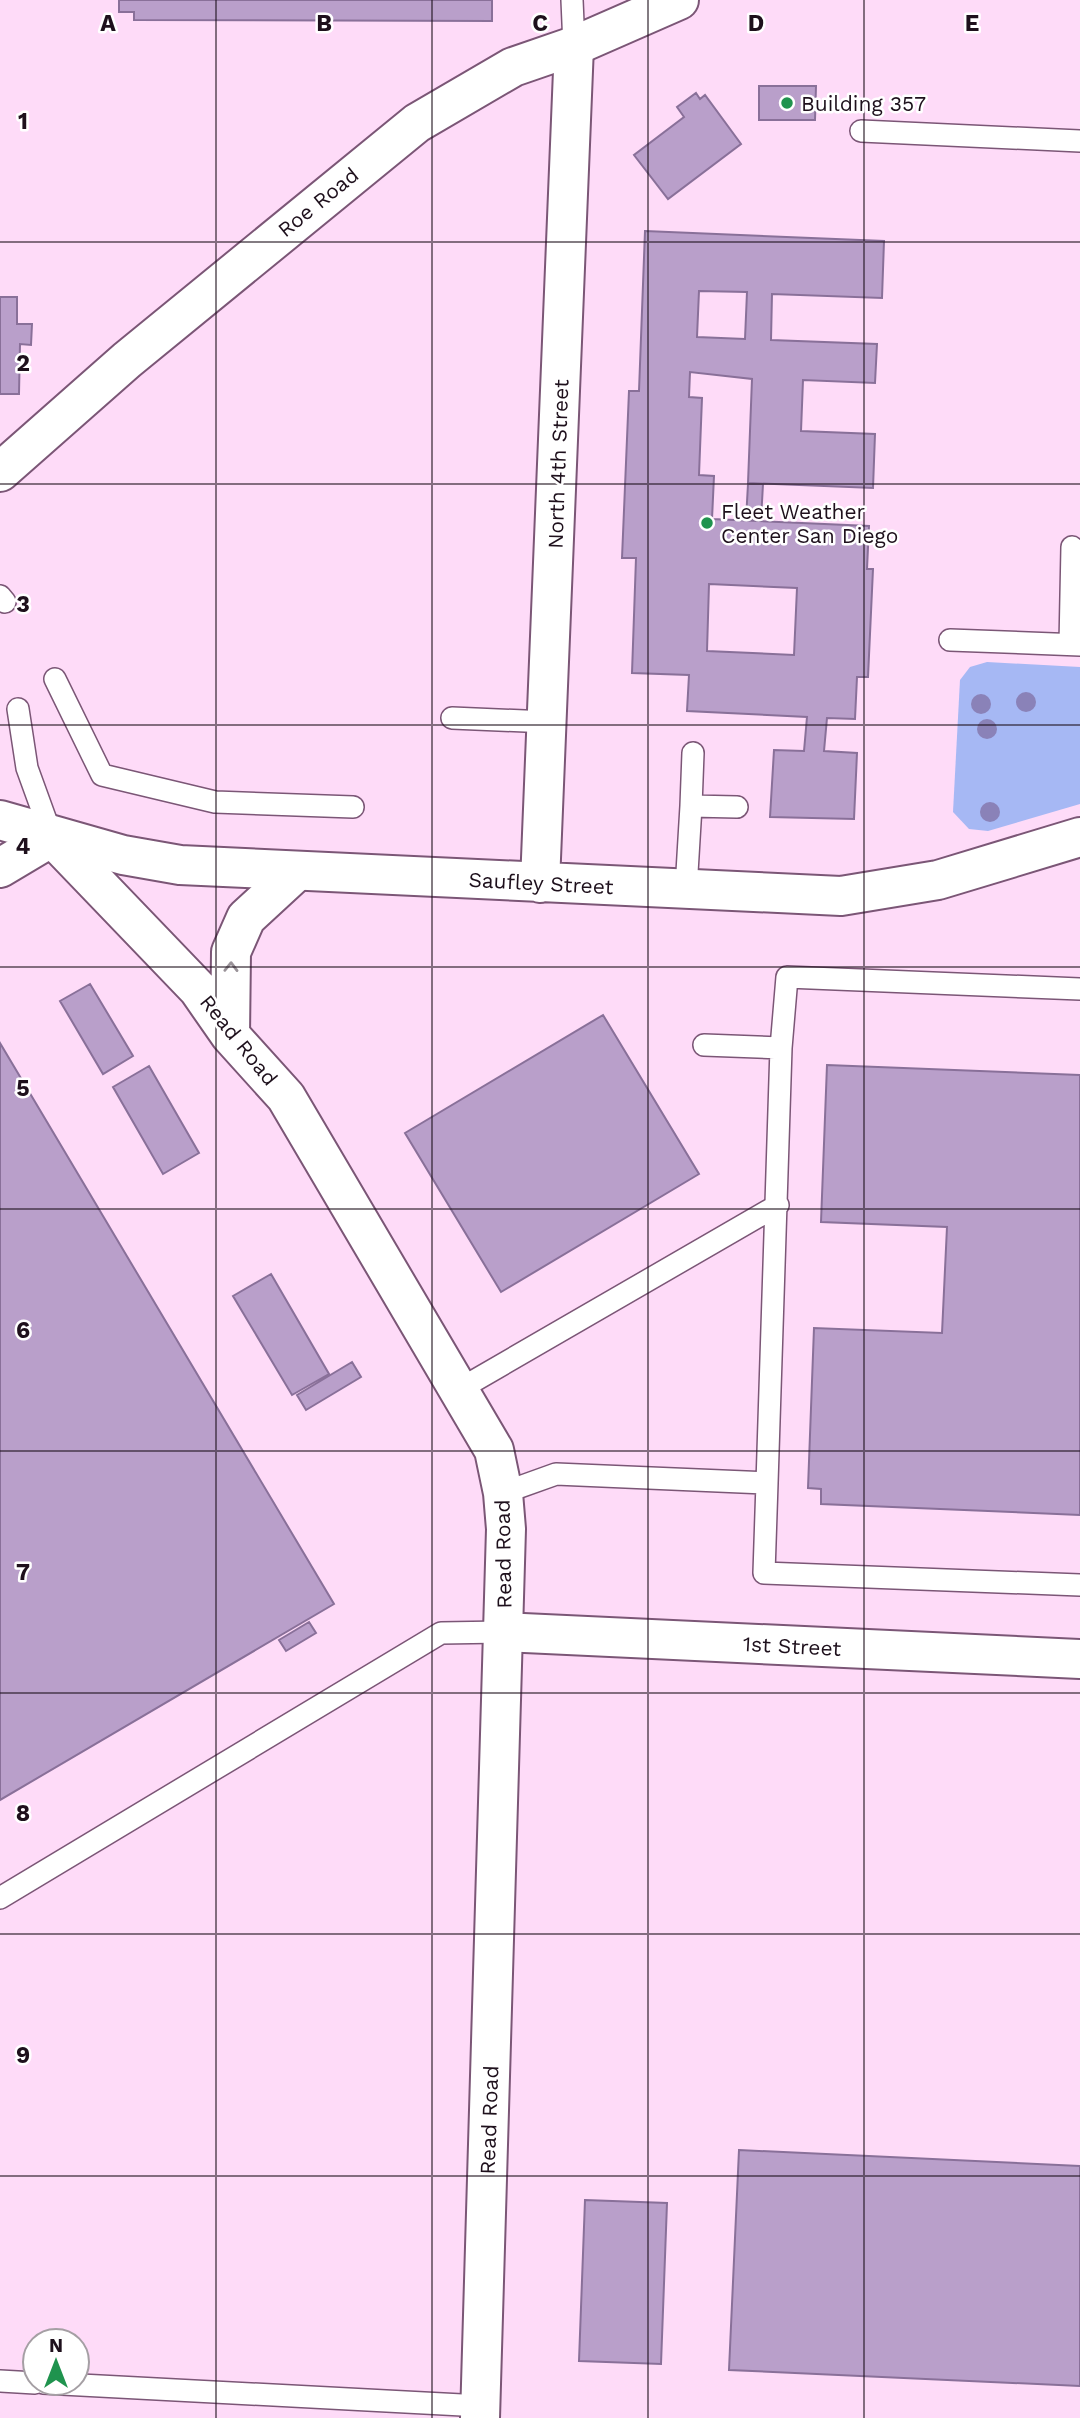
<svg xmlns="http://www.w3.org/2000/svg" width="1080" height="2418" font-family="'Work Sans',sans-serif">
  <style>
    .green { fill: #a6b8f4 }
    .building { fill: #b99fca; stroke: #897099; stroke-width: 2; fill-rule: evenodd }
    .lines { fill: none; stroke-linecap: round; stroke-linejoin: round }
    .service-casing { stroke: #7b5676; stroke-width: 24 }
    .minor-casing { stroke: #7b5676; stroke-width: 42 }
    .tertiary-casing { stroke: #7b5676; stroke-width: 42 }
    .service { stroke: #fff; stroke-width: 21 }
    .minor { stroke: #fff; stroke-width: 38 }
    .tertiary { stroke: #fff; stroke-width: 38 }
    .tree { fill: #8a82b8 }
    .oneway { stroke: #9a9399 }
    .grid { fill: none; stroke: #1e101c; stroke-width: 2; stroke-opacity: 0.55 }
    .poi-dot { fill: #1f934e; stroke: #fff; stroke-width: 2.5 }
    .labels { text-anchor: middle; dominant-baseline: central; stroke-width: 5; stroke-linejoin: round; paint-order: stroke }
    .poi-label { font-size: 21px; fill: #1e101c; stroke: #fff; text-anchor: start }
    .street-label { font-size: 21px; fill: #1e101c; stroke: #fff }
    .grid-label { font-size: 23px; text-anchor: middle; font-weight: bold; fill: #1e101c; stroke: #fff; stroke-width: 5; stroke-linejoin: round; paint-order: stroke }
  </style>
  <rect width="100%" height="100%" fill="#fedbf8"/>
  <!-- green -->
  <path class="green" d="M 987,662 L 1080,667 L 1080,804 L 988,831 L 969,829 L 953,812 L 960,680 L 970,667 Z"/>
  <!-- building -->
  <path class="building" d="M 119,0 L 492,0 L 492,21 L 134,20 L 134,12 L 119,12 Z
    M 759,86 L 816,86 L 815,120 L 759,120 Z
    M 696,93 L 700,99 L 705,95 L 741,144 L 668,199 L 634,155 L 684,117 L 677,107 Z
    M 645,231 L 884,241 L 882,298 L 772,294 L 771,340 L 877,344 L 875,383 L 803,380 L 801,431 L 875,434 L 873,488 L 748,483 L 752,379 L 690,372 L 689,397 L 702,398 L 699,475 L 714,476 L 712,519 L 869,526 L 867,569 L 873,569 L 868,677 L 857,677 L 855,719 L 827,718 L 824,751 L 857,753 L 854,819 L 770,817 L 774,750 L 804,751 L 807,717 L 687,711 L 689,675 L 632,673 L 636,558 L 622,558 L 629,391 L 639,391 ZM 699,291 L 747,292 L 745,339 L 697,337 ZM 709,584 L 797,588 L 794,655 L 707,651 Z
    M 0,297 L 17,297 L 17,324 L 32,324 L 31,345 L 20,344 L 19,394 L 0,394 Z
    M 748,484 L 763,484 L 761,520 L 746,520 Z
    M 90,984 L 133,1056 L 103,1074 L 60,1001 Z
    M 603,1015 L 699,1174 L 501,1292 L 405,1133 Z
    M 0,1043 L 334,1604 L 0,1800 Z
    M 827,1065 L 1080,1075 L 1080,1515 L 821,1504 L 821,1489 L 808,1488 L 814,1328 L 942,1333 L 947,1227 L 821,1222 Z
    M 149,1066 L 199,1153 L 163,1174 L 113,1087 Z
    M 271,1274 L 329,1374 L 292,1395 L 233,1296 Z
    M 352,1362 L 361,1377 L 306,1410 L 297,1395 Z
    M 309,1622 L 316,1633 L 286,1651 L 279,1640 Z
    M 739,2150 L 1080,2166 L 1080,2386 L 729,2370 Z
    M 585,2200 L 667,2203 L 661,2364 L 579,2361 Z"/>
  <g class="lines">
    <!-- service casing -->
    <g class="service-casing">
      <path id="service" d="M 572,0 L 574,46
        M 861,131 L 1080,141
        M 0,596 L 5,602
        M 950,640 L 1080,645
        M 1070,644 L 1072,547
        M 55,679 L 102,775 L 215,802 L 353,807
        M 18,709 L 27,768 L 52,837
        M 452,718 L 548,722
        M 693,753 L 691,806 L 737,807
        M 686,889 L 691,806
        M 704,1045 L 781,1048
        M 460,1389 L 778,1205
        M 767,1483 L 781,1048 L 787,977 L 1080,989
        M 503,1493 L 556,1474 L 767,1483 L 764,1573 L 1080,1585
        M 0,1898 L 441,1633 L 503,1632
        M 0,2381 L 35,2383
        M 43,2383 L 481,2406"/>
    </g>
    <!-- minor casing -->
    <g class="minor-casing">
      <path id="minor" d="M 0,820 L 123,855 L 180,865 L 841,896 L 938,880 L 1080,837
        M 0,868 L 52,837
        M 540,883 L 574,46
        M 503,1632 L 1080,1659"/>
    </g>
    <!-- tertiary casing -->
    <g class="tertiary-casing">
      <path id="tertiary" d="M 0,472 L 127,360 L 417,123 L 513,67 L 574,46 L 679,0
        M 52,837 L 198,989 L 230,1035 L 286,1097 L 494,1450 L 503,1493 L 506,1529 L 480,2418
        M 230,1035 L 231,952 L 246,918 L 297,871"/>
    </g>
    <!-- service -->
    <use href="#service" class="service"/>
    <!-- minor -->
    <use href="#minor" class="minor"/>
    <!-- tertiary -->
    <use href="#tertiary" class="tertiary"/>
  </g>
  <!-- trees -->
  <g class="tree">
    <circle cx="1026" cy="702" r="10"/>
    <circle cx="981" cy="704" r="10"/>
    <circle cx="987" cy="729" r="10"/>
    <circle cx="990" cy="812" r="10"/>
  </g>
  <!-- one-way arrows -->
  <defs><path id="oneway-chevron" d="M-2-3.5L2.5 0L-2 3.5" fill="none" stroke-width="1.6" stroke-linecap="round" stroke-linejoin="round" transform="scale(1.75)"/></defs>
  <use class="oneway" href="#oneway-chevron" transform="translate(231 967) rotate(-89)"/>
  <!-- grid -->
  <path class="grid" d="M 216,0 L 216,2418M 432,0 L 432,2418M 648,0 L 648,2418M 864,0 L 864,2418M 0,242 L 1080,242M 0,484 L 1080,484M 0,725 L 1080,725M 0,967 L 1080,967M 0,1209 L 1080,1209M 0,1451 L 1080,1451M 0,1693 L 1080,1693M 0,1934 L 1080,1934M 0,2176 L 1080,2176"/>
  <!-- markers -->
  <g class="poi-dot">
    <circle cx="787" cy="103" r="7"/>
    <circle cx="707" cy="523" r="7"/>
  </g>
  <g class="labels">
    <!-- poi labels -->
    <g class="poi-label">
      <text x="801" y="103">Building 357</text>
      <text x="721" y="511">Fleet Weather<tspan x="721" dy="24">Center San Diego</tspan></text>
    </g>
    <!-- street labels -->
    <g class="street-label">
      <text transform="translate(318 202) rotate(-39)">Roe Road</text>
      <text transform="translate(558 464) rotate(-88)">North 4th Street</text>
      <text transform="translate(541 883) rotate(3)">Saufley Street</text>
      <text transform="translate(239 1040) rotate(51)">Read Road</text>
      <text transform="translate(503 1554) rotate(-91)">Read Road</text>
      <text transform="translate(792 1646) rotate(3)">1st Street</text>
      <text transform="translate(489 2120) rotate(-88)">Read Road</text>
    </g>
  </g>
  <g class="grid-label">
    <text x="108" y="31">A</text>
    <text x="324" y="31">B</text>
    <text x="540" y="31">C</text>
    <text x="756" y="31">D</text>
    <text x="972" y="31">E</text>
    <text x="23" y="129">1</text>
    <text x="23" y="371">2</text>
    <text x="23" y="612">3</text>
    <text x="23" y="854">4</text>
    <text x="23" y="1096">5</text>
    <text x="23" y="1338">6</text>
    <text x="23" y="1580">7</text>
    <text x="23" y="1821">8</text>
    <text x="23" y="2063">9</text>
  </g>
  <!-- north arrow -->
  <g transform="translate(56 2362)"><circle r="33" fill="#ffffff" stroke="#a59fa4" stroke-width="2"/>
  <path d="M0-5L12 26L0 18L-12 26Z" fill="#1f934e"/>
  <text y="-10" font-size="19" font-weight="bold" text-anchor="middle" fill="#1e101c">N</text>
  </g>
</svg>
